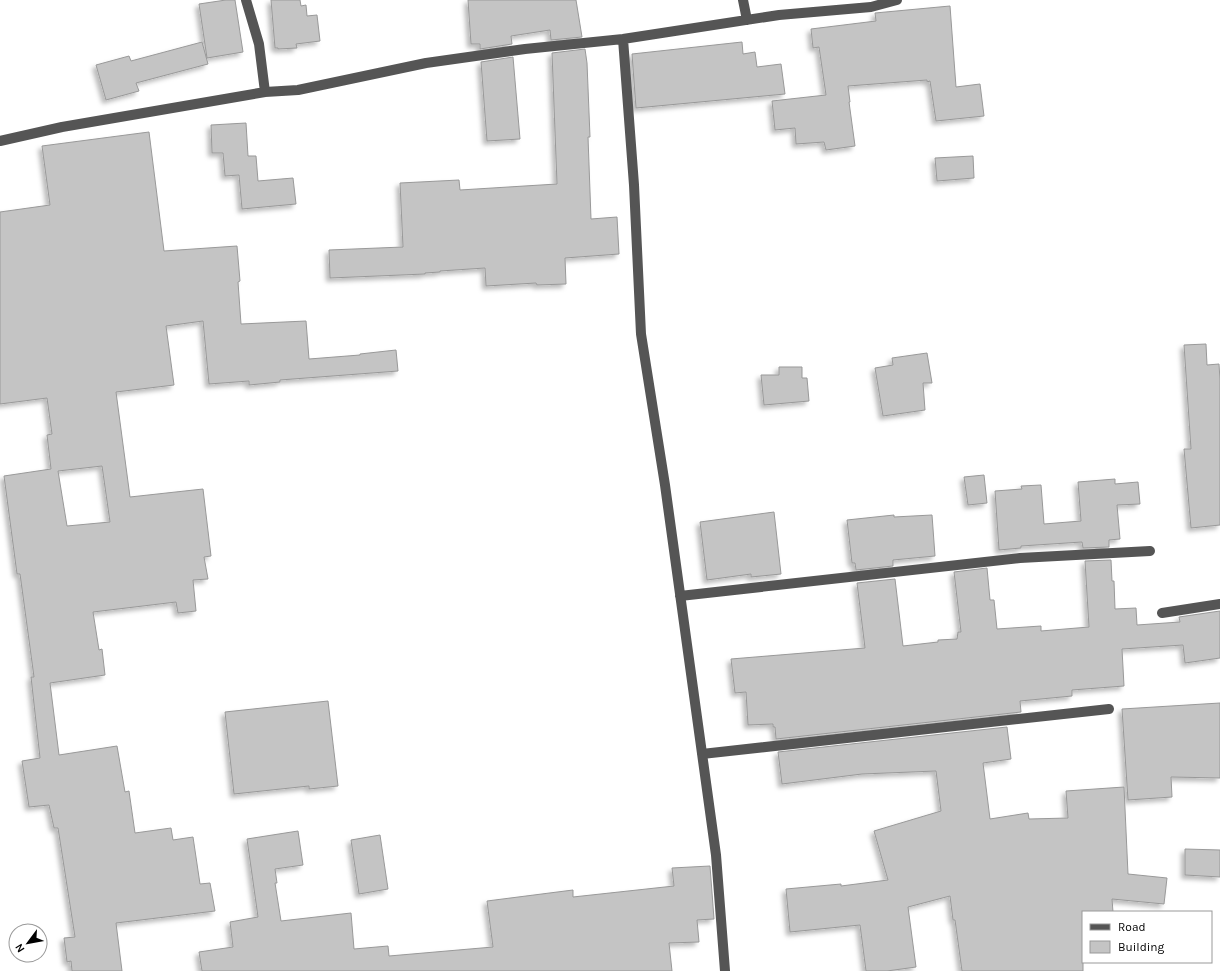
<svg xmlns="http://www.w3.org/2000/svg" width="1220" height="971" font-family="Karla,sans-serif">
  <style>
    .building { fill: #c4c4c4; stroke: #999; fill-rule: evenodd; filter: url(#shadow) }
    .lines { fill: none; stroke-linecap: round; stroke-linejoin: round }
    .minor { stroke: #555; stroke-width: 10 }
  </style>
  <defs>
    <filter id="shadow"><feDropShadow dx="-3.5" dy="3.5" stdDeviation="2" flood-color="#0004"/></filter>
  </defs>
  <rect width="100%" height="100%" fill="#fff"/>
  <!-- building -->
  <path class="building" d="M 226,0 L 235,0 L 243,52 L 207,58 L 199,4 Z
    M 271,0 L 300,0 L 301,6 L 306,5 L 307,16 L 317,15 L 320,41 L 296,44 L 297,48 L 278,49 L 278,48 L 275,48 Z
    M 468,0 L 576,0 L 582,37 L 551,40 L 550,30 L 511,36 L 512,44 L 480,49 L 480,44 L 471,44 Z
    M 950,6 L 956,87 L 980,84 L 984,116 L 936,121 L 930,81 L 927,82 L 927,80 L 848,86 L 850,102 L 849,102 L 855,146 L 826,150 L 824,142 L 796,144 L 795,128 L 775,130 L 772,101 L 826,95 L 819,47 L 813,48 L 811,29 L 876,21 L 875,13 Z
    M 202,42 L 208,64 L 136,83 L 139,91 L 106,100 L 96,65 L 129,56 L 131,61 Z
    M 742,42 L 743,54 L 755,52 L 757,67 L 781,64 L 785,94 L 636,108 L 632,54 Z
    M 585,49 L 587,63 L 590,137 L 588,137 L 591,219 L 617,217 L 619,254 L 565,258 L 566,284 L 537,285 L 536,283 L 486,286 L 485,268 L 440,271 L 440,272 L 425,273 L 425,274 L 330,278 L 329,250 L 403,247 L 400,183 L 459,180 L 460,190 L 557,184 L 552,53 Z
    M 513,57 L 520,139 L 487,141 L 481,62 Z
    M 246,123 L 248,156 L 256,156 L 258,181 L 293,178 L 296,204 L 242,209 L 239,175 L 225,176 L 223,153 L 212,153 L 211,125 Z
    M 149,132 L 164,251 L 237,246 L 240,281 L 238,282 L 241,324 L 306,321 L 309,359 L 360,355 L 360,354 L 396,350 L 398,371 L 280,380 L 280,382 L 249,385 L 249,381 L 209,384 L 203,321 L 166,326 L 174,385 L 116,392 L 130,497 L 203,489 L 211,556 L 204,557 L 208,579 L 193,580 L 196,611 L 178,613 L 176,602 L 93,612 L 99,650 L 102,649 L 105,675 L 50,683 L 59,755 L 117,746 L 125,792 L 129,791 L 135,833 L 171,828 L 173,840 L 193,837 L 200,884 L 210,883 L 215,911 L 116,923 L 122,971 L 72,971 L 71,961 L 67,962 L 64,938 L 75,937 L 58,828 L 54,828 L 49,805 L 29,807 L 22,761 L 40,758 L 31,677 L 34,677 L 20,574 L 17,574 L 4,476 L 51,469 L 47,435 L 52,434 L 47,398 L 0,404 L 0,212 L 50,205 L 42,146 ZM 102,466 L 110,522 L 67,526 L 58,471 Z
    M 973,156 L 974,178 L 937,181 L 935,158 Z
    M 1206,344 L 1207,365 L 1219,364 L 1220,380 L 1220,525 L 1191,528 L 1184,449 L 1191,449 L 1184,345 Z
    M 927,353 L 932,383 L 923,383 L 925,410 L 883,416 L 875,368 L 893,365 L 892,358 Z
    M 779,367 L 802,367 L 802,378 L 807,378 L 809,401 L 764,405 L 761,375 L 779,375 Z
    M 984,475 L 987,503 L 968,505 L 964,477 Z
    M 1115,479 L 1115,484 L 1138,482 L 1140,504 L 1117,505 L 1120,539 L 1109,540 L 1109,547 L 1083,548 L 1082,542 L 1021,546 L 1021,548 L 999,550 L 995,491 L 1022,489 L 1021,486 L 1041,485 L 1044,524 L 1081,521 L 1078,482 Z
    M 774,512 L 781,574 L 751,577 L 751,574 L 707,580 L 700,522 Z
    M 894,515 L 894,517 L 932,515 L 935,556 L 893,560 L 893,566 L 856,570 L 855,563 L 852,563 L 847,520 Z
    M 1111,560 L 1112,581 L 1114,581 L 1115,609 L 1136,608 L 1137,625 L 1180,622 L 1179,617 L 1220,611 L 1220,658 L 1185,663 L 1183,645 L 1122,649 L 1124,686 L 1072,690 L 1072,696 L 1020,701 L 1021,712 L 776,739 L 775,727 L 773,727 L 773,724 L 748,725 L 746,692 L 735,693 L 731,659 L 865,648 L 857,583 L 895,579 L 903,646 L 938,642 L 938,640 L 957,639 L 958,632 L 961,632 L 954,572 L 987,568 L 990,600 L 994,600 L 997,629 L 1041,626 L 1041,631 L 1089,627 L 1085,561 Z
    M 328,701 L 338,786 L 309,789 L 309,786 L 234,794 L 225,712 Z
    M 1220,703 L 1220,778 L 1171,777 L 1172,797 L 1128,800 L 1122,709 Z
    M 1007,727 L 1011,759 L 983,763 L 990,819 L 1028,813 L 1029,819 L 1068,818 L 1066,791 L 1124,787 L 1128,874 L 1167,878 L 1164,904 L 1112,899 L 1113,912 L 1083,912 L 1083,971 L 962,971 L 955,920 L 953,920 L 950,896 L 908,907 L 916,967 L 887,971 L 866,971 L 860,925 L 790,932 L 786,889 L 841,884 L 841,886 L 888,880 L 874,831 L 941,811 L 936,771 L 862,774 L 782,784 L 778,752 Z
    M 298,831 L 303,865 L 275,869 L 277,883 L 275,883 L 281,921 L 351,913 L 354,949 L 388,946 L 389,956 L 493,947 L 487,901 L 573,890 L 573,897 L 674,886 L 672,868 L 710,866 L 714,919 L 697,920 L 699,942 L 669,943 L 672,971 L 202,971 L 199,952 L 233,947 L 230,922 L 258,917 L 247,839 Z
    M 380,835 L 388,889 L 359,894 L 351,840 Z
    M 1185,849 L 1220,850 L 1220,877 L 1185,875 Z"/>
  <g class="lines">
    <!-- minor -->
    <path class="minor" d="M 246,0 L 259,44 L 265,92 L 298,90 L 426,63 L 525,49 L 623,39 L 779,15 L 871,7 L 897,0
      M 743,0 L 747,20
      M 623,39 L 634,185 L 641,334 L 665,485 L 716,855 L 725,971
      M 0,141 L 62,127 L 265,92
      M 680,596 L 1020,558 L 1150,551
      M 1162,613 L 1220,604
      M 702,754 L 1109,709"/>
  </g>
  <!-- legend -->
  <rect x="1082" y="911" width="130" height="52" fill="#ffffff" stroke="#999999"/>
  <rect x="1090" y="924" width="20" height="6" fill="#555555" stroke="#999999"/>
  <text x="1118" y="931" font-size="12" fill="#000000">Road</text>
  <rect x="1090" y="941" width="20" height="12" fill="#c4c4c4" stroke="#999999"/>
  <text x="1118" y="951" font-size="12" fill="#000000">Building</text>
  <!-- north arrow -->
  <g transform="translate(28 943) rotate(238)"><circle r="19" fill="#ffffff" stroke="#999999"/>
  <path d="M0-3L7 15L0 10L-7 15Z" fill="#000000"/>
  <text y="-6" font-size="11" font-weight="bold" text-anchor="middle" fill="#000000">N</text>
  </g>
</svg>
